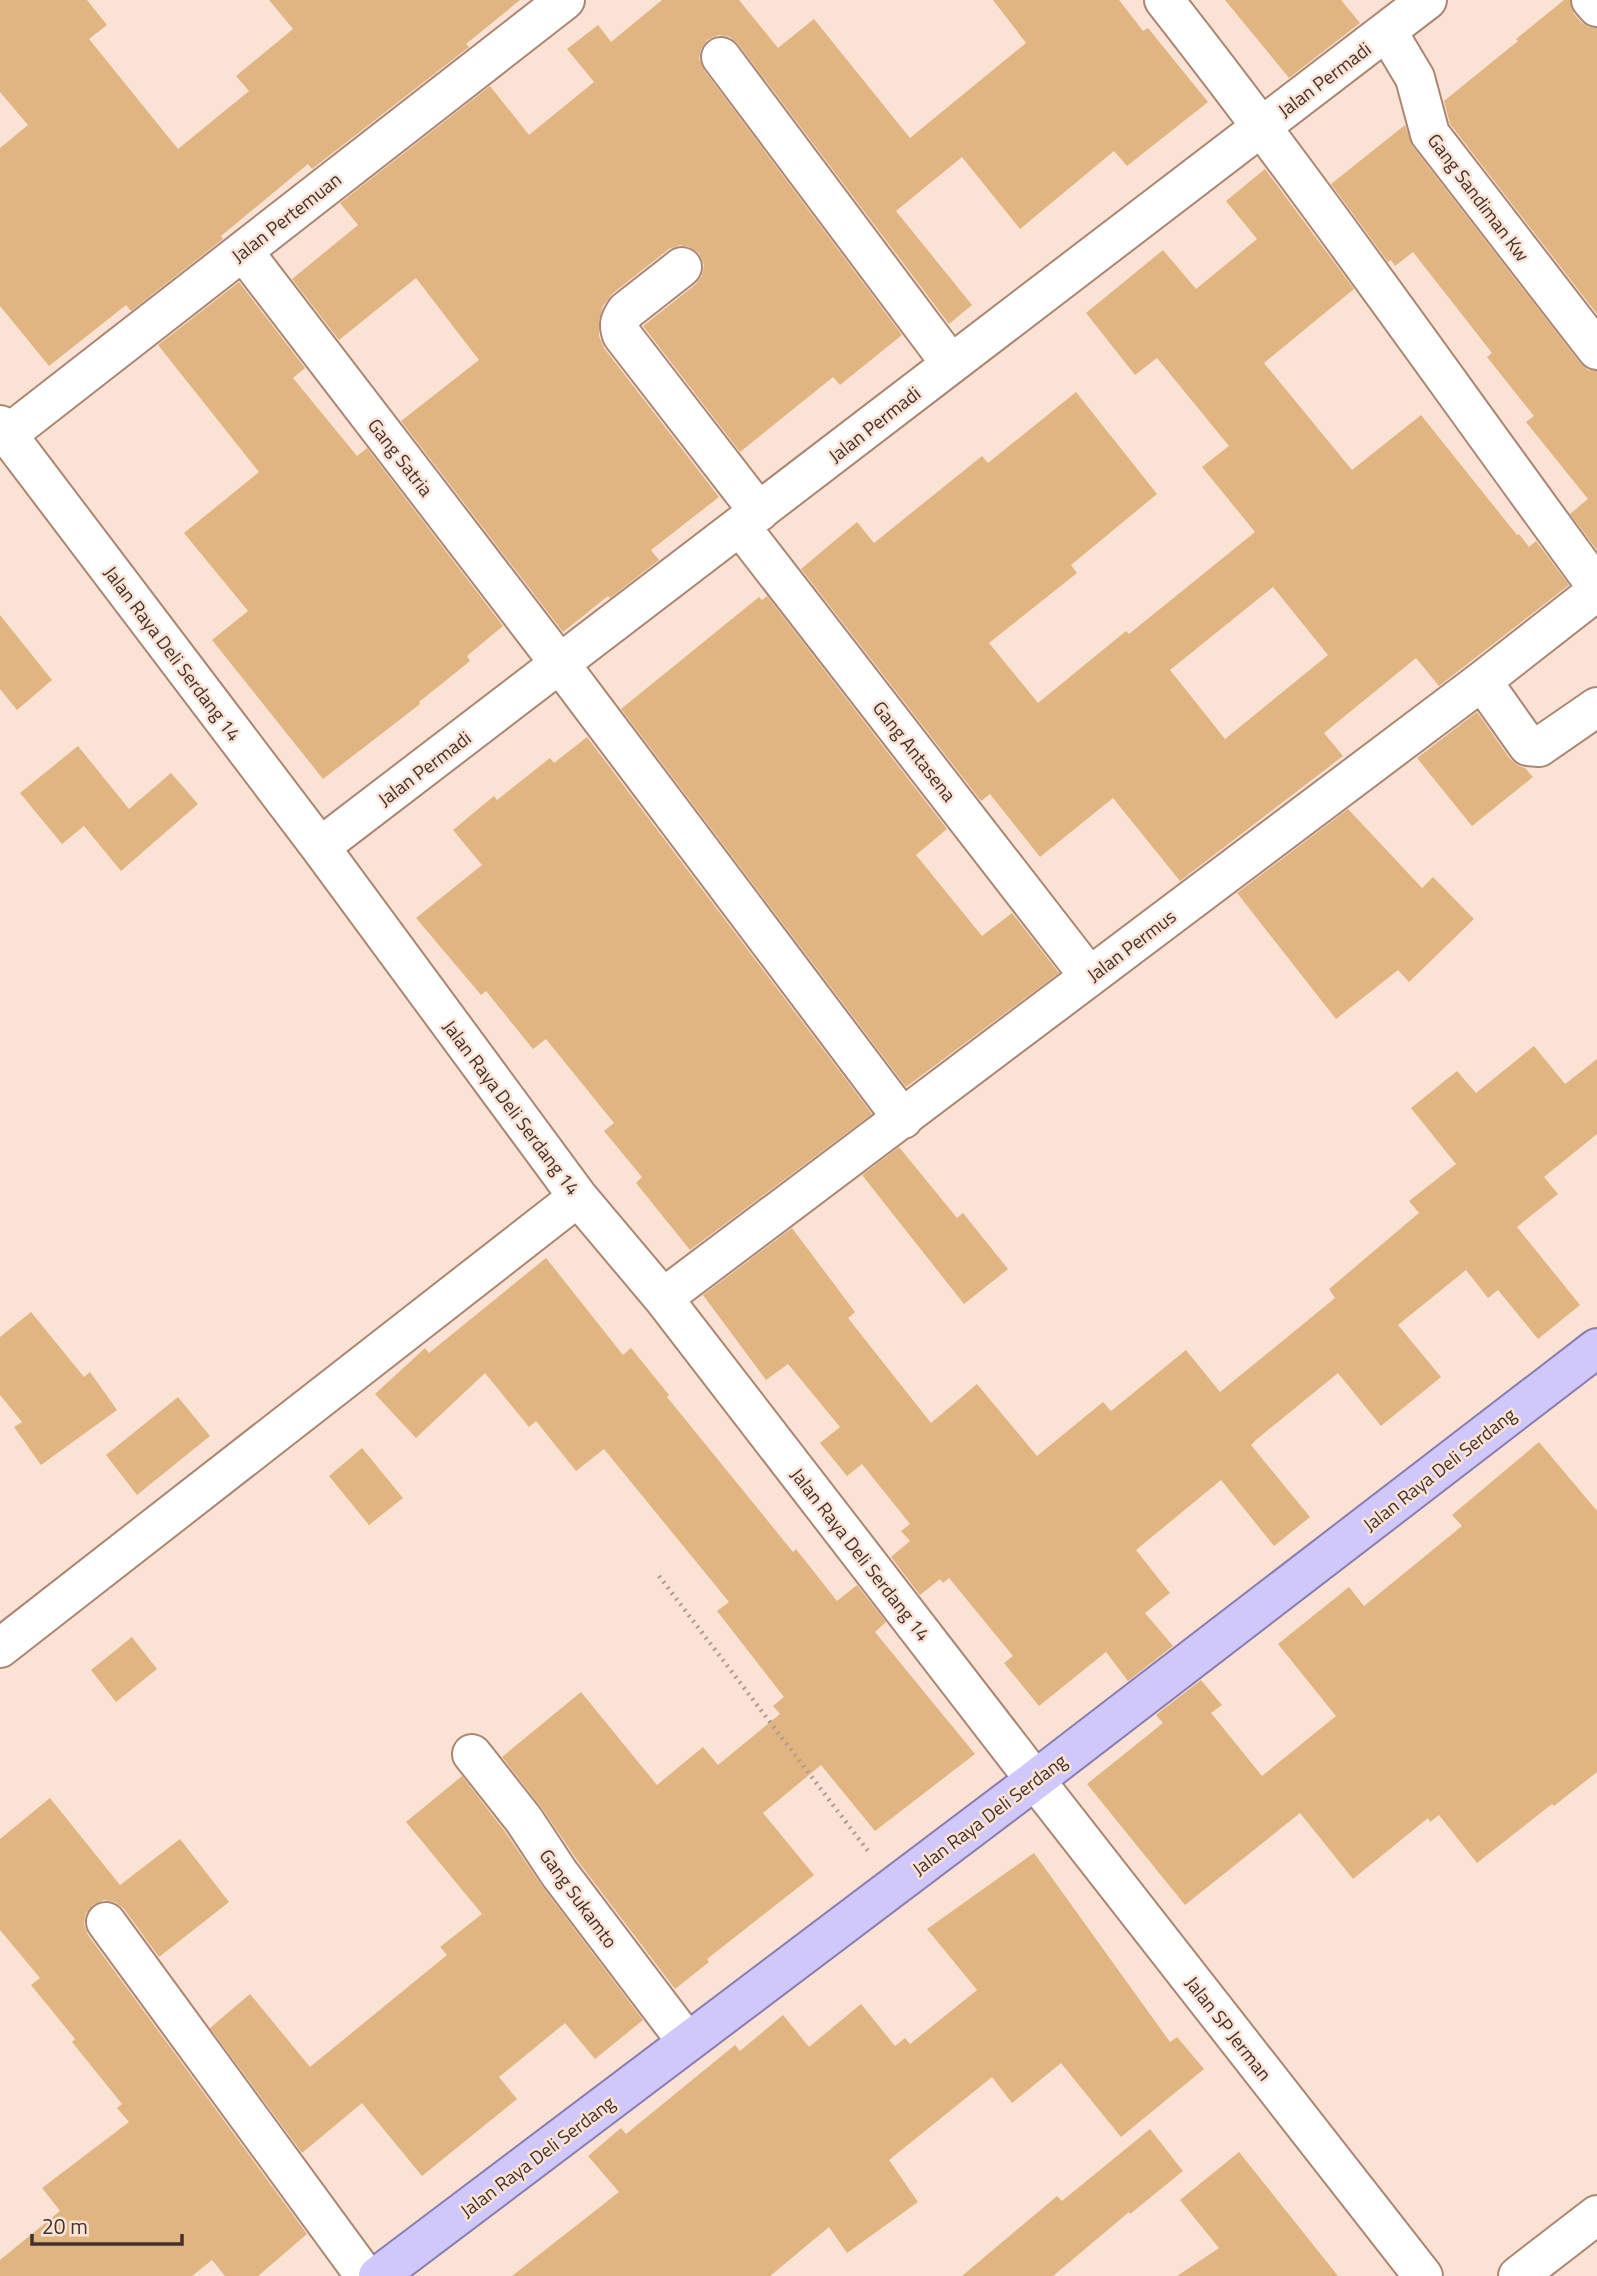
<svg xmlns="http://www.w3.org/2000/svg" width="1597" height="2276" font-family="'Titillium Web',sans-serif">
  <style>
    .building { fill: #e1b581; fill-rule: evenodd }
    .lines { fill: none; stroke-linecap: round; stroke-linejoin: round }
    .minor-casing { stroke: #ab8773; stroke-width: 42 }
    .primary-casing { stroke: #8a7caf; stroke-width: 42 }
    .path { stroke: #b19c91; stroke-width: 4.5; stroke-dasharray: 2 5; stroke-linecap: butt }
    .minor { stroke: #fff; stroke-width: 38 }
    .primary { stroke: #d0c8fa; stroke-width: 38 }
    .labels { text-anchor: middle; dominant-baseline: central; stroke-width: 5; stroke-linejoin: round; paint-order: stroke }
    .street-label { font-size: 19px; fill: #42322a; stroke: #fae2d5 }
  </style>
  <rect width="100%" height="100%" fill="#fae2d5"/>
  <!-- building -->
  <path class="building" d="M 0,0 L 87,0 L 107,25 L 89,39 L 178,149 L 249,91 L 236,76 L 293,29 L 269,0 L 520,0 L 466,44 L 469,47 L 312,169 L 308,164 L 221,236 L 223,239 L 131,311 L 126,305 L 49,366 L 0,306 L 0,148 L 28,125 L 0,92 Z
    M 662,0 L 739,0 L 778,48 L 814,19 L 910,138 L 1026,43 L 993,0 L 1119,0 L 1143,31 L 1148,28 L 1208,102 L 1127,166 L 1114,151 L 1020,229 L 962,157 L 896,211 L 972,305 L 949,324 L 738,44 L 730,37 L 719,35 L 707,40 L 701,49 L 699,59 L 704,70 L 902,335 L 840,385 L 833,377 L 740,452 L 643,326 L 696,284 L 702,276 L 704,265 L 699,253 L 689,247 L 680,245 L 669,249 L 612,294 L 603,306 L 599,320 L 599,336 L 604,348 L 719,497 L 651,550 L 659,560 L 610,598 L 608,596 L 563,632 L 401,421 L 479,360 L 416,278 L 339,340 L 292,279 L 358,225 L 340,203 L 490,86 L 529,135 L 594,82 L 567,49 L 598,25 L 611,42 Z
    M 1225,0 L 1341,0 L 1360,23 L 1289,78 Z
    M 1564,0 L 1570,0 L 1574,14 L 1581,22 L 1589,27 L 1597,28 L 1597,314 L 1450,124 L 1444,101 L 1518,41 L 1516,39 Z
    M 1405,125 L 1413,147 L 1580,363 L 1588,370 L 1597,371 L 1597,550 L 1570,514 L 1588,499 L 1526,422 L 1534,416 L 1487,357 L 1492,353 L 1413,252 L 1395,266 L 1391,260 L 1388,262 L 1331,184 Z
    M 1265,169 L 1354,289 L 1264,363 L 1352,470 L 1421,415 L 1517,535 L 1519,534 L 1529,547 L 1536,541 L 1569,585 L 1439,686 L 1416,658 L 1324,733 L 1343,756 L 1180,881 L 1113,798 L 1040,857 L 990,794 L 981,801 L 801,569 L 857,522 L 874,543 L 982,456 L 988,463 L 1076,392 L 1157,494 L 1071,565 L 1077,573 L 989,643 L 1038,703 L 1126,631 L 1129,634 L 1255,532 L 1202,467 L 1229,446 L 1157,358 L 1135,375 L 1086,313 L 1163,250 L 1196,289 L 1257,239 L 1226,201 ZM 1273,587 L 1328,655 L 1225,739 L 1170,670 Z
    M 239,282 L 305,368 L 293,378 L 357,456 L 367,448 L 503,626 L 467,656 L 470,661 L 419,702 L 420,704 L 323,779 L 212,640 L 248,611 L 184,533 L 259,472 L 158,345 Z
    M 767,596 L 947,829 L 916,855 L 982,936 L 1012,913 L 1059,973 L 906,1087 L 621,709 L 759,597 L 762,600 Z
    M 0,615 L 52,680 L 17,710 L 0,689 Z
    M 1477,712 L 1510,759 L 1517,765 L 1525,768 L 1533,777 L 1472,826 L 1417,758 Z
    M 587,737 L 872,1114 L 690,1250 L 636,1183 L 642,1177 L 604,1131 L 614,1123 L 546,1039 L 533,1049 L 486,991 L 481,995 L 416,918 L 482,865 L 453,830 L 494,796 L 497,800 L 550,758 L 554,763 Z
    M 78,746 L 129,809 L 171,773 L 198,804 L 121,871 L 84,826 L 62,844 L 20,793 Z
    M 1348,809 L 1422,888 L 1433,877 L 1474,919 L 1409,982 L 1398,970 L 1336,1019 L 1237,893 Z
    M 1534,1046 L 1565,1084 L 1597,1059 L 1597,1134 L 1544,1177 L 1558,1194 L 1517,1227 L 1580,1305 L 1538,1339 L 1498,1290 L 1488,1298 L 1466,1270 L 1398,1325 L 1441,1377 L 1381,1426 L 1338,1373 L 1257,1439 L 1251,1445 L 1310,1517 L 1274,1546 L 1221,1480 L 1136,1550 L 1170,1593 L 1145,1613 L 1173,1646 L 1128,1681 L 1106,1652 L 1039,1706 L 1004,1663 L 1013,1656 L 949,1578 L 943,1583 L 940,1579 L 920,1595 L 891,1557 L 910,1541 L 901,1531 L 910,1524 L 862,1464 L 847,1476 L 820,1443 L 840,1427 L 788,1364 L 766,1380 L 703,1295 L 792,1228 L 855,1312 L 848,1318 L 931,1423 L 977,1384 L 1037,1456 L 1103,1402 L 1111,1411 L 1186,1350 L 1220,1392 L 1335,1298 L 1329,1289 L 1419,1213 L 1409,1201 L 1456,1164 L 1411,1108 L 1457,1071 L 1476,1093 Z
    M 899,1147 L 957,1218 L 963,1213 L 1008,1269 L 964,1304 L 862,1175 Z
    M 546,1258 L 623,1355 L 631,1348 L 669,1395 L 667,1397 L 793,1552 L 796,1549 L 837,1601 L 857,1585 L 886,1622 L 875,1632 L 975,1754 L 875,1831 L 821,1765 L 763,1813 L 814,1875 L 707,1959 L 709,1962 L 675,1989 L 577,1860 L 541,1807 L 502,1757 L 581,1692 L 657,1785 L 703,1747 L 718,1765 L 780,1714 L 773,1706 L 784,1697 L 717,1611 L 729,1602 L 604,1449 L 576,1471 L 536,1421 L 529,1427 L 485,1373 L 416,1438 L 375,1394 L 425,1348 L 429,1353 Z
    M 31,1312 L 84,1377 L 90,1372 L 117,1410 L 41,1465 L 14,1427 L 22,1422 L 0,1395 L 0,1337 Z
    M 178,1397 L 210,1436 L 137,1495 L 106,1455 Z
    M 1539,1442 L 1597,1511 L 1597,1772 L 1554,1806 L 1552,1804 L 1477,1863 L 1439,1815 L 1430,1822 L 1428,1818 L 1353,1879 L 1300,1813 L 1185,1905 L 1087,1784 L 1163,1723 L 1156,1715 L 1201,1680 L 1222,1705 L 1211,1713 L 1262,1776 L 1336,1716 L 1278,1644 L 1349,1587 L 1364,1606 L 1462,1526 L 1452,1515 Z
    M 362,1448 L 403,1498 L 369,1525 L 329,1476 Z
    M 132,1637 L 157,1669 L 116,1702 L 91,1670 Z
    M 462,1776 L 506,1833 L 542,1886 L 643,2020 L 595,2059 L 565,2023 L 499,2077 L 517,2099 L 422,2176 L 362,2103 L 302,2153 L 210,2028 L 250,1994 L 310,2067 L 447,1955 L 440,1947 L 482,1914 L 406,1822 Z
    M 50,1798 L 120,1885 L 180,1839 L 229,1902 L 159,1957 L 124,1909 L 115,1902 L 104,1900 L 94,1904 L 86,1913 L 84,1924 L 88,1935 L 307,2234 L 258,2276 L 225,2276 L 212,2260 L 192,2276 L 0,2276 L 0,2260 L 60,2211 L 42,2188 L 129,2122 L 117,2108 L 122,2104 L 72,2042 L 75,2039 L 31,1985 L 40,1978 L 0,1930 L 0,1839 Z
    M 1034,1853 L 1170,2042 L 1177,2037 L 1204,2069 L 1121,2137 L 1061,2063 L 1012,2103 L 992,2077 L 889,2160 L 918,2202 L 847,2253 L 829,2227 L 770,2276 L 512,2276 L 619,2192 L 588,2156 L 621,2128 L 626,2134 L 735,2045 L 740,2051 L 783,2015 L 809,2047 L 861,2004 L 895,2046 L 905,2038 L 910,2044 L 977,1990 L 927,1929 Z
    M 1150,2129 L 1183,2171 L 1130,2214 L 1129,2212 L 1053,2276 L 962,2276 L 1057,2196 L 1062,2201 Z
    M 1239,2152 L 1338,2276 L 1177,2276 L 1219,2248 L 1180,2200 Z"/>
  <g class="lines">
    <!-- minor casing -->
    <g class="minor-casing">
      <path id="minor" d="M 1164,0 C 1314,191 1453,391 1597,587
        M 1591,0 L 1597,7
        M 1387,31 L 1415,78 L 1430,134 L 1597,350
        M 721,57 L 951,364
        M 243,251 L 560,664 L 903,1119
        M 682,267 L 626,311 C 620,320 618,324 622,335 L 759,512
        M 0,425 L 320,847 L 578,1197 L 663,1298 L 1035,1780 L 1423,2276
        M 7,435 L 565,0
        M 740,526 L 1089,976
        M 1482,681 L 1528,746 L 1539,747 L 1597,707
        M 320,847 L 1427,0
        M 663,1298 L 1482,681 L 1597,591
        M 0,1648 L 578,1197
        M 472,1754 L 524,1820 L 559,1873 L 687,2042
        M 106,1922 L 365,2276
        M 1518,2276 L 1597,2215"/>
    </g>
    <!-- primary casing -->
    <g class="primary-casing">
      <path id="primary" d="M 378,2276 L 1035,1780 L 1597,1348"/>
    </g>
    <!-- path -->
    <path class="path" d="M 659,1576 L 868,1851"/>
    <!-- minor -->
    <use href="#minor" class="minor"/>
    <!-- primary -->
    <use href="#primary" class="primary"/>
  </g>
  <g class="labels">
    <!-- street labels -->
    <g class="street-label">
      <text transform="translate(1324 79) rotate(-37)">Jalan Permadi</text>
      <text transform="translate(1479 197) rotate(53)">Gang Sandiman Kw</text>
      <text transform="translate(286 217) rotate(-38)">Jalan Pertemuan</text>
      <text transform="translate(874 424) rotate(-38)">Jalan Permadi</text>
      <text transform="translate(401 457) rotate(52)">Gang Satria</text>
      <text transform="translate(173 653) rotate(53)">Jalan Raya Deli Serdang 14</text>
      <text transform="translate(915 751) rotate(52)">Gang Antasena</text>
      <text transform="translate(424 768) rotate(-37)">Jalan Permadi</text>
      <text transform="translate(1131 945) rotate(-37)">Jalan Permus</text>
      <text transform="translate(512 1107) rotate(53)">Jalan Raya Deli Serdang 14</text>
      <text transform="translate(1439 1469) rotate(-38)">Jalan Raya Deli Serdang</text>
      <text transform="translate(861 1554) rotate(52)">Jalan Raya Deli Serdang 14</text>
      <text transform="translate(989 1814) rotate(-37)">Jalan Raya Deli Serdang</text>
      <text transform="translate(579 1898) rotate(54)">Gang Sukamto</text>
      <text transform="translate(1229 2028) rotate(52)">Jalan SP Jerman</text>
      <text transform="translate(537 2156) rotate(-37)">Jalan Raya Deli Serdang</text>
    </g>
  </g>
  <!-- scale -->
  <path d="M32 2234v10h150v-10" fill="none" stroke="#42322a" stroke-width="3.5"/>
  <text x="42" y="2234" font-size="21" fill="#42322a" stroke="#fae2d5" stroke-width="5" paint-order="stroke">20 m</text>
</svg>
